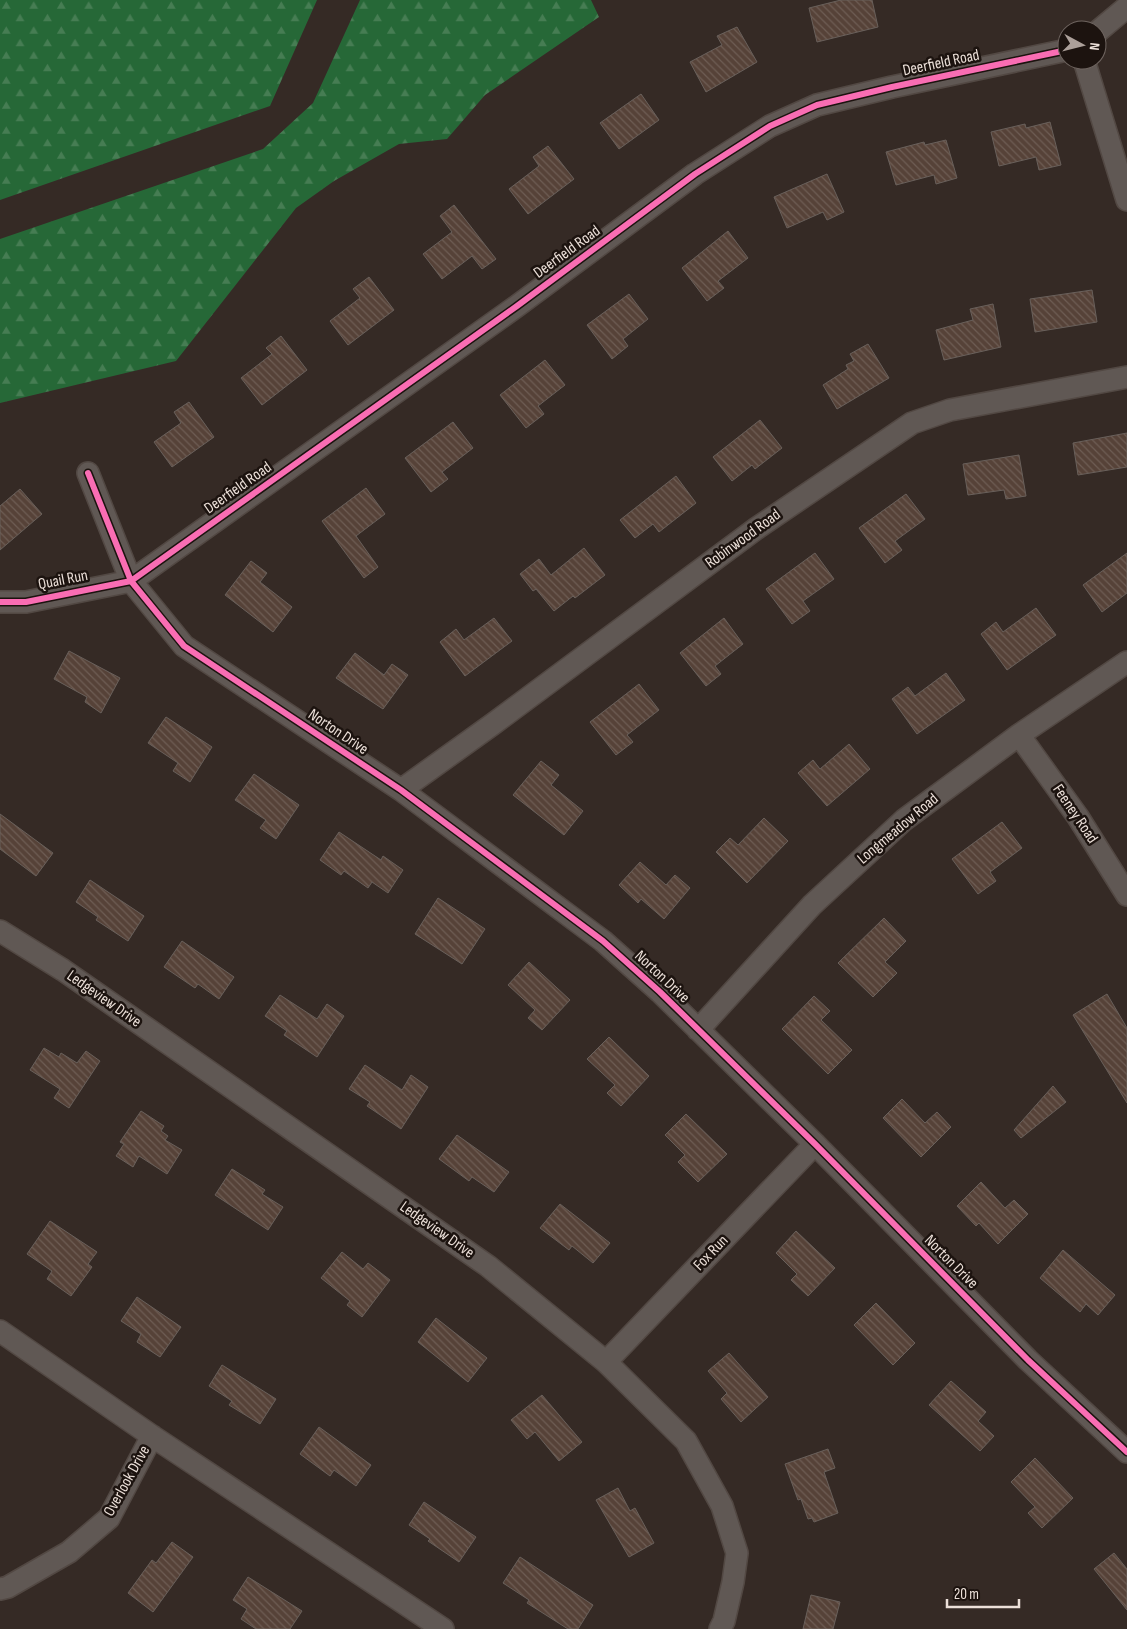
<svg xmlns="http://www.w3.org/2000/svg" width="1127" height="1629" font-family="'Sofia Sans Condensed',sans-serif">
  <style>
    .forest { fill: url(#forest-firs) }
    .building { fill: url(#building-back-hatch); stroke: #69605b }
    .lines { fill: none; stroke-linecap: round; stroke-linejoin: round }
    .street-casing { stroke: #524843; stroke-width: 24 }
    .street { stroke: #605854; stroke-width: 21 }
    .cycleway-casing { stroke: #1c130f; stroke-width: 9 }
    .cycleway { stroke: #f96db3; stroke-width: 6 }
    .labels { text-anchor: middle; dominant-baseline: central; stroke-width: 5; stroke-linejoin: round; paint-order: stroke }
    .street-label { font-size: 16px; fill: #ece0d9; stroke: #1c130f }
  </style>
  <defs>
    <pattern id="forest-firs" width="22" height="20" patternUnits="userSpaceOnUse" patternTransform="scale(1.25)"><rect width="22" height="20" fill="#266837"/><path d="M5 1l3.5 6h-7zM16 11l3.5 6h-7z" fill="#467d53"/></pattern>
    <pattern id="building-back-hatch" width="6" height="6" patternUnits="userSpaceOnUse" patternTransform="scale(1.25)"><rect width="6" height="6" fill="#564238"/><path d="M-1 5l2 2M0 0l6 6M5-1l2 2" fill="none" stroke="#6e5d54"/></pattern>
  </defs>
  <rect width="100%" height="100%" fill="#352a25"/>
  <!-- forest -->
  <path class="forest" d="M 0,0 L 317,0 L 270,106 L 0,200 Z
    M 360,0 L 591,0 L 599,17 L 485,95 L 447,139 L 399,144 L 334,181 L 296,208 L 176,361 L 0,403 L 0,239 L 263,149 L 313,103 Z"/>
  <!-- building -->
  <path class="building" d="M 841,0 L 872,0 L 878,27 L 817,42 L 809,8 Z
    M 737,27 L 757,62 L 706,92 L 690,62 L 722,45 L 717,36 Z
    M 641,94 L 659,120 L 619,149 L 600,123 Z
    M 1050,122 L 1061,165 L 1039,170 L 1036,157 L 999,166 L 991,132 L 1025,124 L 1026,128 Z
    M 946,140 L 957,178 L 936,184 L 934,175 L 896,185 L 886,152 L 924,142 L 925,145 Z
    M 548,146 L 574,179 L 528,214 L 509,189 L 539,166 L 533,157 Z
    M 827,174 L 844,212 L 827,220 L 823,212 L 787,228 L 774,197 Z
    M 454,205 L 496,259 L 482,269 L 472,256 L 442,279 L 423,254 L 452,232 L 440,216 Z
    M 728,231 L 748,258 L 718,281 L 724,288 L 707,301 L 682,268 Z
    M 369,277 L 394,310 L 348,345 L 330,321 L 360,298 L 353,289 Z
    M 1092,290 L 1097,322 L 1035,332 L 1030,299 Z
    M 629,294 L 648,319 L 623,339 L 628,346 L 612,359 L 587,325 Z
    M 993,304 L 1001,347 L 944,360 L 936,330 L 973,320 L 970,309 Z
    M 281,336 L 307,370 L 262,405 L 241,378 L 272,354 L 266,348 Z
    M 868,344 L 889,378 L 837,409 L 823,385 L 848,369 L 846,365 L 854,361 L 850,354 Z
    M 545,360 L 565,385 L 538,406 L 544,414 L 526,428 L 500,395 Z
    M 189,402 L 214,437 L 172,467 L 154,442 L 181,423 L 174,412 Z
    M 760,420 L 782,448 L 755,469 L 752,465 L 732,481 L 713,457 Z
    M 453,422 L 473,448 L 442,472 L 448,479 L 431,492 L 405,458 Z
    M 1127,433 L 1127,467 L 1078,475 L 1073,443 Z
    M 1019,455 L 1026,496 L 1006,499 L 1004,490 L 968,495 L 963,464 Z
    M 676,476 L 696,503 L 659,532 L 653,524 L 635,538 L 620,520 Z
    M 366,488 L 385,514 L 356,536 L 378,567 L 364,578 L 322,521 Z
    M 20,489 L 42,514 L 0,550 L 0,506 Z
    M 906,494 L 925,519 L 895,541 L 902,550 L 885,563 L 859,528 Z
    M 584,548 L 605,575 L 575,598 L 573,596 L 554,611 L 536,589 L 533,591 L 520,574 L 539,559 L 551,575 Z
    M 815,553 L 834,579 L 803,601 L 810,611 L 792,624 L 766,589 Z
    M 1127,553 L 1127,593 L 1102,612 L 1083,585 Z
    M 251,561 L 267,573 L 260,582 L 292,607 L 273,632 L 225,595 Z
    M 1036,608 L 1056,635 L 1007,670 L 981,634 L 996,622 L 1003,632 Z
    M 494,618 L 512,641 L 465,676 L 440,642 L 456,629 L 464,640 Z
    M 724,618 L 743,644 L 715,666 L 721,674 L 706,686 L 680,653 Z
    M 69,651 L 120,678 L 101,713 L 85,702 L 87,697 L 54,679 Z
    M 355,653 L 384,675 L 392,664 L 408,675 L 383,709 L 336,678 Z
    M 946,673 L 965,700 L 917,734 L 892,699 L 908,687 L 915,696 Z
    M 639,684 L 659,710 L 627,735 L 633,742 L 616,755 L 590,722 Z
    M 166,717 L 212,747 L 190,782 L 173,771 L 178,763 L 148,743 Z
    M 849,744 L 870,769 L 827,806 L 798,773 L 813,760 L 820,769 Z
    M 541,761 L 559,775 L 551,785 L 583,811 L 564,835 L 513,795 Z
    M 254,774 L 299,805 L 276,839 L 260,828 L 266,820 L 235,800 Z
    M 0,814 L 53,853 L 36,876 L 0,849 Z
    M 764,818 L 788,841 L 747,883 L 716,852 L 730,838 L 738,845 Z
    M 1002,822 L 1022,848 L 990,872 L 996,881 L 978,894 L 952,859 Z
    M 339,832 L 381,860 L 383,856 L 403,870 L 388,893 L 372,882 L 368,888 L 344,871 L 341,875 L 320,860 Z
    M 640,862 L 666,885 L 675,875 L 690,888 L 664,919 L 641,899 L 638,903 L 619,885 Z
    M 90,880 L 144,916 L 128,941 L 96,920 L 98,917 L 76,902 Z
    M 438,898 L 485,929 L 462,964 L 415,934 Z
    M 884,918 L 906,941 L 885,962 L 897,973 L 873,997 L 838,963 Z
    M 182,941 L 234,977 L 219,999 L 198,984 L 195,988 L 164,967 Z
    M 529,962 L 570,1000 L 542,1030 L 528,1018 L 535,1010 L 508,985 Z
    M 1107,994 L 1127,1028 L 1127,1103 L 1073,1015 Z
    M 280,995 L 317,1019 L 327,1004 L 344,1016 L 317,1057 L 284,1035 L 287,1031 L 265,1016 Z
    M 814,996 L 830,1011 L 821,1020 L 852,1050 L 828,1074 L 782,1029 Z
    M 609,1037 L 649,1076 L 621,1106 L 607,1093 L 615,1085 L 587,1059 Z
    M 44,1048 L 59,1057 L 61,1053 L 77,1063 L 86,1051 L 100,1061 L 69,1108 L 54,1098 L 60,1089 L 30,1070 Z
    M 365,1065 L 402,1090 L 411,1075 L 428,1087 L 401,1129 L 367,1106 L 370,1102 L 349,1089 Z
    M 1053,1086 L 1066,1102 L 1021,1138 L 1014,1130 Z
    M 902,1099 L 925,1123 L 937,1112 L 951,1127 L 921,1157 L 883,1118 Z
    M 141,1111 L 164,1126 L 161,1131 L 168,1136 L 165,1140 L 182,1150 L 167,1174 L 139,1156 L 133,1167 L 116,1156 L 124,1144 L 120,1142 Z
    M 686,1114 L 727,1154 L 698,1182 L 678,1162 L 685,1155 L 665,1135 Z
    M 457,1135 L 509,1172 L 494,1192 L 472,1177 L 469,1181 L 439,1159 Z
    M 232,1169 L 265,1190 L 262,1194 L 283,1207 L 268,1230 L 215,1195 Z
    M 981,1182 L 1005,1208 L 1014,1200 L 1028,1214 L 998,1244 L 979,1223 L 976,1226 L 957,1206 Z
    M 560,1204 L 610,1243 L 593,1263 L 572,1246 L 569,1250 L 540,1228 Z
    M 50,1221 L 97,1252 L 88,1264 L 92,1267 L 71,1296 L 47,1279 L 52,1271 L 27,1254 Z
    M 796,1231 L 835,1268 L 808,1296 L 791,1280 L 797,1274 L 776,1253 Z
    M 1063,1250 L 1115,1295 L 1098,1315 L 1086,1304 L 1080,1312 L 1040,1278 Z
    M 342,1252 L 363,1269 L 368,1263 L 390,1280 L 362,1317 L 347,1305 L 350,1301 L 321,1278 Z
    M 137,1297 L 181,1327 L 160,1357 L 137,1342 L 141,1334 L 121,1321 Z
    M 876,1303 L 915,1343 L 893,1365 L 854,1325 Z
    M 436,1318 L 487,1358 L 468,1382 L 418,1342 Z
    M 729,1353 L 768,1397 L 741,1422 L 721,1399 L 727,1393 L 708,1371 Z
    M 222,1365 L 276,1399 L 260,1424 L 229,1405 L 232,1401 L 209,1386 Z
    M 951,1381 L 986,1412 L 978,1421 L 994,1436 L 980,1451 L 929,1405 Z
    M 542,1395 L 582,1442 L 559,1461 L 535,1432 L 527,1439 L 511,1420 Z
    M 319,1427 L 371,1465 L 356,1486 L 334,1470 L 330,1476 L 300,1454 Z
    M 828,1449 L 835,1468 L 824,1472 L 838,1513 L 814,1522 L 812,1518 L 808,1519 L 801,1499 L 798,1500 L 785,1464 Z
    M 1035,1458 L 1073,1498 L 1042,1528 L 1028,1513 L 1035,1507 L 1011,1482 Z
    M 618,1488 L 630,1511 L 635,1508 L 654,1543 L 629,1557 L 596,1500 Z
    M 424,1502 L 476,1537 L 459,1562 L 428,1541 L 430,1539 L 409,1525 Z
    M 172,1542 L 193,1557 L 153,1612 L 128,1593 L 152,1560 L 156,1563 Z
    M 1114,1553 L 1127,1569 L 1127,1610 L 1094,1569 Z
    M 520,1557 L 593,1605 L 578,1629 L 568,1629 L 527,1603 L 529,1600 L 503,1583 Z
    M 248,1577 L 302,1611 L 290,1629 L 256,1629 L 241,1619 L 247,1609 L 233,1600 Z
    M 811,1595 L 840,1602 L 833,1629 L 803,1629 Z"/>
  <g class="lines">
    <!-- street casing -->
    <g class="street-casing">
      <path id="street" d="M 1097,32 L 1127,7
        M 1084,60 L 1127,200
        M 88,473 L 131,581 L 184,646 L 401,790 L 603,941 L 660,992 L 815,1144 L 1028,1360 L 1127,1452
        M 0,602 L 26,602 L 131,581 L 517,306 L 695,174 L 770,126 L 817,105 L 892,87 L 1067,50
        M 1019,735 L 1078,817 L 1127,895
        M 401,790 L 493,724 L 757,528 L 912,423 L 950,410 L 1127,377
        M 0,931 L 63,970 L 488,1266 L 606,1362 L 686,1441 L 722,1506 L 737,1553 L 733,1582 L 724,1621 L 720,1629
        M 698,1030 L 812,905 L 904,820 L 1019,735 L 1127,662
        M 0,1331 L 152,1436 L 443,1629
        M 606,1362 L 815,1144
        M 0,1589 L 8,1587 L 69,1552 L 109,1518 L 152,1436"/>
    </g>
    <!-- street -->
    <use href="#street" class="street"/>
    <!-- cycleway casing -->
    <g class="cycleway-casing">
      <path id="cycleway" d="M 88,473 L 131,581 L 184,646 L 401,790 L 603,941 L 660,992 L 815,1144 L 1028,1360 L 1127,1452
        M 0,602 L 26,602 L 131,581 L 517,306 L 695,174 L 770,126 L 817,105 L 892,87 L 1067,50"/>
    </g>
    <!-- cycleway -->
    <use href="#cycleway" class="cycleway"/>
  </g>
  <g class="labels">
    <!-- street labels -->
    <g class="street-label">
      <text transform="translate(941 63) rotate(-12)">Deerfield Road</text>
      <text transform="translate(567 252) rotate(-36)">Deerfield Road</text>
      <text transform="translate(238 488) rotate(-35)">Deerfield Road</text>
      <text transform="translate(743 539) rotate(-36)">Robinwood Road</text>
      <text transform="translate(63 580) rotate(-11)">Quail Run</text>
      <text transform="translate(338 732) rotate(34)">Norton Drive</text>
      <text transform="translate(1075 814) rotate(56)">Feeney Road</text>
      <text transform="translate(898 829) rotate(-40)">Longmeadow Road</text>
      <text transform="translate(662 977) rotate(43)">Norton Drive</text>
      <text transform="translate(104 999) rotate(35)">Ledgeview Drive</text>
      <text transform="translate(437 1230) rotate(35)">Ledgeview Drive</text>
      <text transform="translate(711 1253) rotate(-46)">Fox Run</text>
      <text transform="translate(951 1262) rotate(45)">Norton Drive</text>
      <text transform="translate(127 1481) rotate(-61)">Overlook Drive</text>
    </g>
  </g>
  <!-- north arrow -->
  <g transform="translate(1082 45) rotate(97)"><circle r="24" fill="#1c130f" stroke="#6f6560"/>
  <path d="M0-4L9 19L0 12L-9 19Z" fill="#aca09a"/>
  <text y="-8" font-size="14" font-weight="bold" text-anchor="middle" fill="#ece0d9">N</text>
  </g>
  <!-- scale -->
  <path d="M947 1599v8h72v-8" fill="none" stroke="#ece0d9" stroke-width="2.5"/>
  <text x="954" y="1599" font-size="15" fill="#ece0d9" stroke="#1c130f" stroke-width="4" paint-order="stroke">20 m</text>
</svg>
